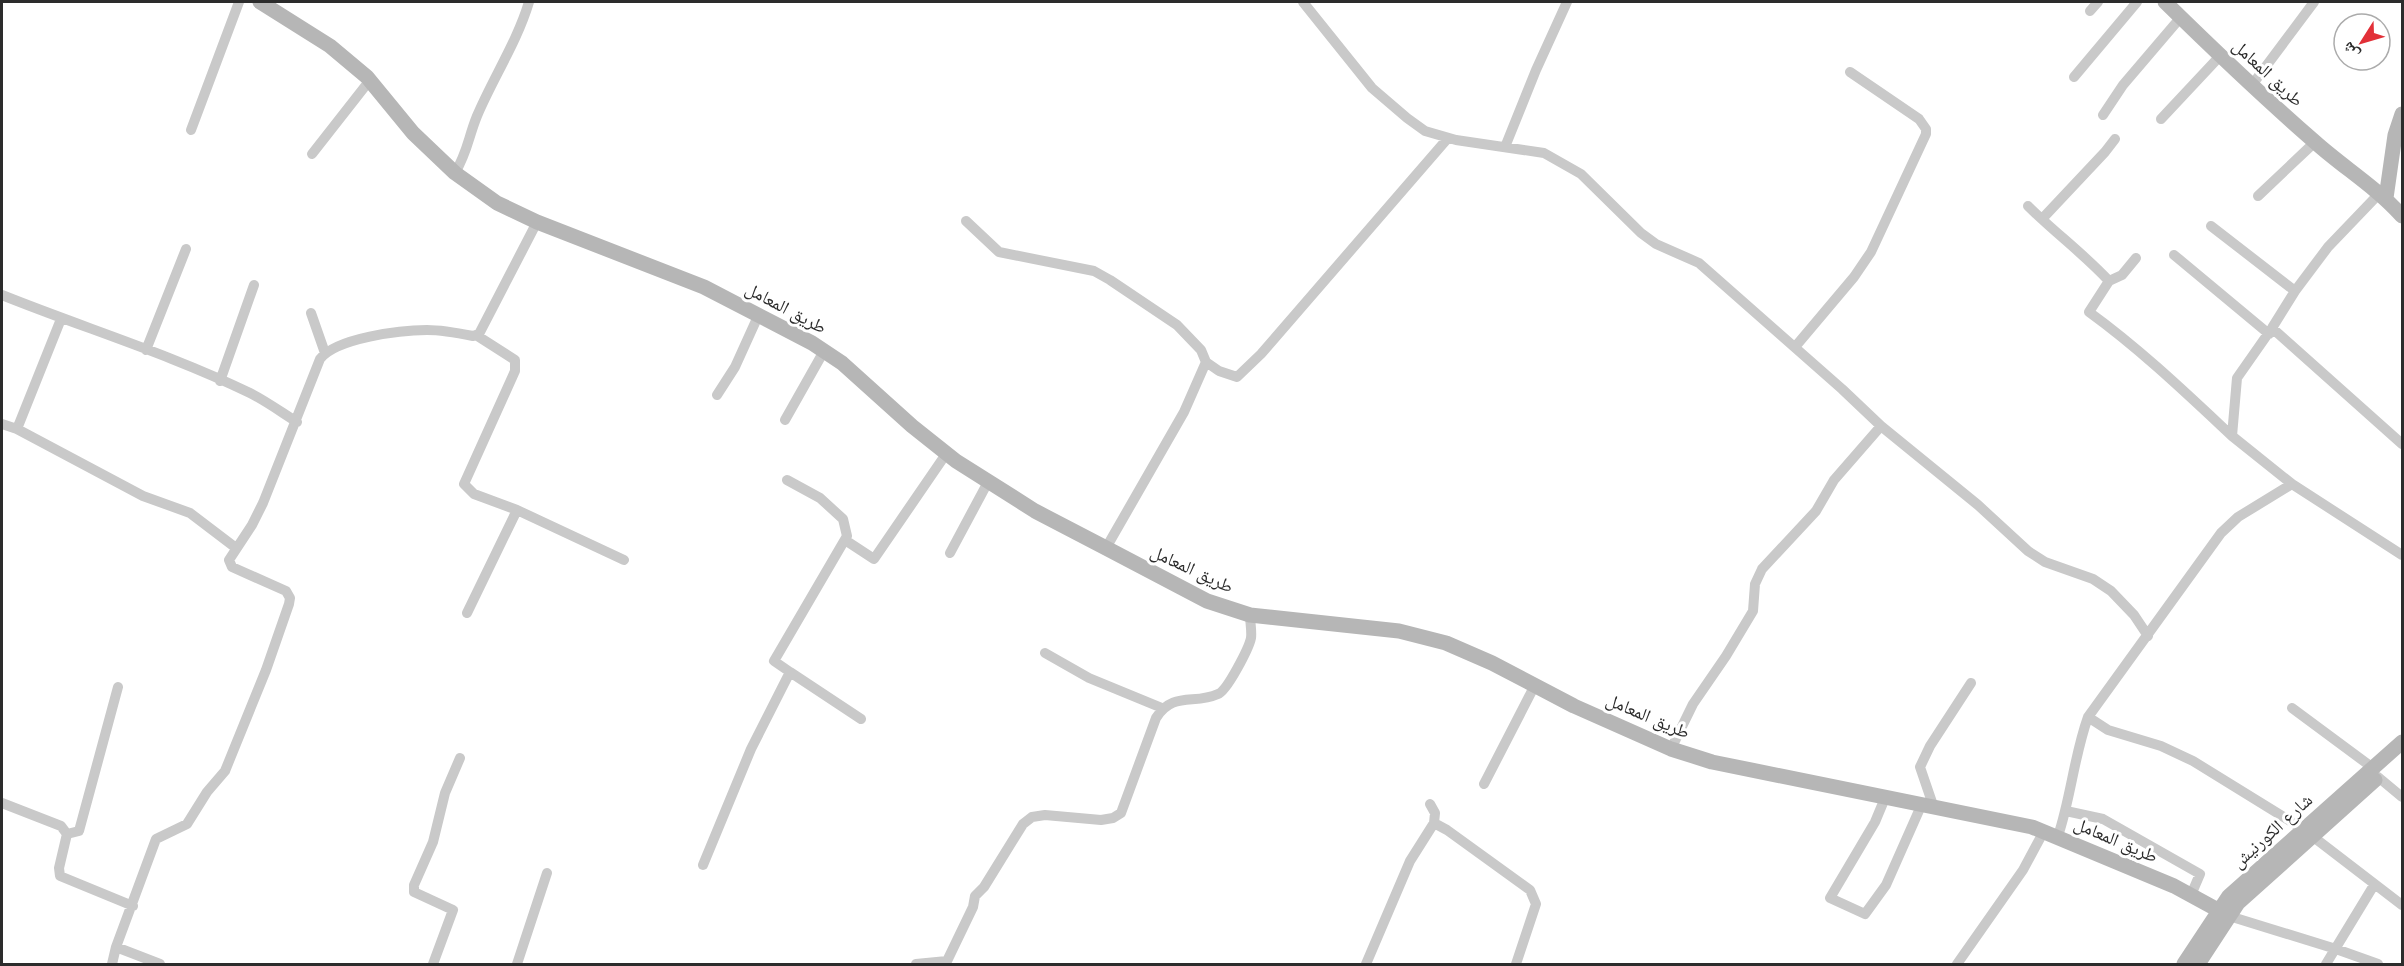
<svg xmlns="http://www.w3.org/2000/svg" width="2404" height="966" font-family="Jost,'Noto Naskh Arabic',sans-serif">
  <style>
    .lines { fill: none; stroke-linecap: round; stroke-linejoin: round }
    .street { stroke: #c9c9c9; stroke-width: 10 }
    .secondary { stroke: #b6b6b6; stroke-width: 15 }
    .labels { text-anchor: middle; dominant-baseline: central; stroke-width: 6; stroke-linejoin: round; paint-order: stroke }
    .street-label { font-size: 18px; fill: #2c2c2c; stroke: #fff }
  </style>
  <rect width="100%" height="100%" fill="#fff"/>
  <g class="lines">
    <!-- street -->
    <path class="street" d="M 1303,2 L 1372,88 L 1407,118 L 1425,131 L 1456,140 L 1544,153 L 1581,174 L 1641,233 L 1656,244 L 1699,263 L 1842,389 L 1881,426 L 1978,505 L 2028,551 L 2045,562 L 2093,579 L 2111,591 L 2134,615 L 2148,636
      M 2090,11 L 2098,2
      M 2074,77 L 2137,2
      M 2252,85 L 2314,2
      M 2103,115 L 2123,85 L 2181,17
      M 2161,119 L 2220,56
      M 191,130 L 239,2
      M 1505,147 L 1536,70 L 1567,2
      M 312,154 L 370,80
      M 455,173 C 468,151 468,138 477,116 C 493,78 517,42 529,2
      M 2258,196 L 2315,142
      M 2028,206 C 2054,232 2084,254 2109,281 L 2089,312 C 2140,349 2186,393 2232,436
      M 2042,219 L 2105,152 L 2115,139
      M 966,221 L 999,252 L 1094,271 L 1110,280 L 1177,325 L 1201,350 L 1206,362 L 1219,371 L 1237,377 L 1261,354 L 1448,138
      M 2211,226 L 2295,291
      M 2174,255 L 2269,334
      M 2109,281 L 2122,275 L 2136,258
      M 2,295 C 84,328 170,354 250,393 C 266,401 281,412 297,422
      M 311,313 L 325,353
      M 2272,328 L 2402,444
      M 1795,347 L 1854,277 L 1871,252 L 1926,134 L 1926,129 L 1919,119 L 1850,72
      M 146,350 L 186,249
      M 220,381 L 254,285
      M 717,395 L 735,367 L 759,314
      M 785,420 L 824,351
      M 2,424 L 17,429 L 143,496 L 190,513 L 236,548
      M 17,429 L 61,319
      M 2292,484 L 2232,436 L 2237,378 L 2272,328 L 2295,291 L 2328,247 L 2374,199
      M 517,510 L 624,560
      M 845,540 L 874,559 L 946,454
      M 1106,548 L 1184,412 L 1206,362
      M 950,553 L 988,482
      M 467,613 L 517,510 L 474,494 L 464,484 L 515,371 L 515,360 L 476,335
      M 1045,653 L 1089,678 L 1162,708
      M 790,672 L 861,719
      M 2292,708 L 2373,768
      M 2088,717 L 2108,730 L 2161,746 L 2193,761 L 2303,829 L 2402,905
      M 1671,749 L 1693,704 L 1726,656 L 1753,611 L 1755,584 L 1762,569 L 1816,511 L 1834,480 L 1881,426
      M 2378,777 L 2402,797
      M 1484,784 L 1535,685
      M 1885,798 L 1875,822 L 1830,898 L 1865,914 L 1886,885 L 1921,806
      M 2,803 L 61,826 L 67,834 L 59,868 L 60,876 L 133,906
      M 1934,808 L 1920,767 L 1930,746 L 1971,683
      M 2066,811 L 2103,819 L 2200,874 L 2191,895
      M 1434,823 L 1447,830 L 1530,890 L 1536,904 L 1516,964
      M 67,834 L 79,831 L 118,687
      M 2058,836 C 2071,797 2074,756 2088,717 L 2221,533 L 2238,517 L 2292,484 L 2402,555
      M 703,865 L 751,749 L 790,672 L 774,661 L 847,536 L 843,519 L 820,498 L 787,480
      M 2229,916 L 2336,949 L 2378,964
      M 116,947 L 160,964
      M 112,964 L 116,947 L 156,839 L 187,824 L 207,792 L 225,771 L 266,670 L 289,604 L 290,598 L 286,591 L 232,567 L 229,560 L 252,525 L 263,503 L 320,359 C 336,338 401,330 427,330 C 443,330 458,333 473,336 L 479,334 L 537,222
      M 433,964 L 453,910 L 414,892 L 414,885 L 433,842 L 445,793 L 460,758
      M 517,964 L 547,873
      M 916,964 L 947,961 L 973,907 L 975,896 L 984,887 L 1023,824 L 1032,817 L 1045,815 L 1101,820 L 1113,818 L 1121,813 L 1156,718 C 1173,691 1194,705 1218,694 C 1227,691 1249,648 1251,638 C 1252,631 1250,622 1250,615
      M 1366,964 L 1410,861 L 1434,823 L 1435,813 L 1430,804
      M 1957,964 L 2023,870 L 2044,831
      M 2326,964 L 2374,885"/>
    <!-- secondary -->
    <path class="secondary" d="M 260,2 L 330,46 L 367,77 L 413,133 L 455,173 L 497,203 L 537,222 L 704,287 L 812,343 L 842,363 L 912,426 L 956,461 L 1035,511 L 1106,548 L 1207,601 L 1250,615 L 1399,631 L 1446,643 L 1492,663 L 1574,706 L 1671,749 L 1712,762 L 2032,827 L 2174,886 L 2229,916
      M 2165,2 C 2214,50 2263,97 2315,142 C 2344,168 2376,187 2402,216
      M 2386,198 L 2395,135 L 2402,114
      M 2184,964 L 2229,896 L 2402,742
      M 2198,964 L 2238,903 L 2375,780"/>
  </g>
  <g class="labels">
    <!-- street labels -->
    <g class="street-label">
      <text transform="translate(2268 73) rotate(43)">طريق المعامل</text>
      <text transform="translate(786 308) rotate(28)">طريق المعامل</text>
      <text transform="translate(1192 569) rotate(25)">طريق المعامل</text>
      <text transform="translate(1648 716) rotate(23)">طريق المعامل</text>
      <text transform="translate(2272 831) rotate(-42)">شارع الكورنيش</text>
      <text transform="translate(2116 840) rotate(23)">طريق المعامل</text>
    </g>
  </g>
  <!-- border -->
  <rect width="2404" height="966" fill="none" stroke="#2c2c2c" stroke-width="6"/>
  <!-- north arrow -->
  <g transform="translate(2362 42) rotate(233)"><circle r="28" fill="#ffffff" stroke="#ababab" stroke-width="1.5"/>
  <path d="M0-4.5L10 22L0 15L-10 22Z" fill="#e23038"/>
  <text y="-9" font-size="16" font-weight="bold" text-anchor="middle" fill="#2c2c2c">ش</text>
  </g>
</svg>
